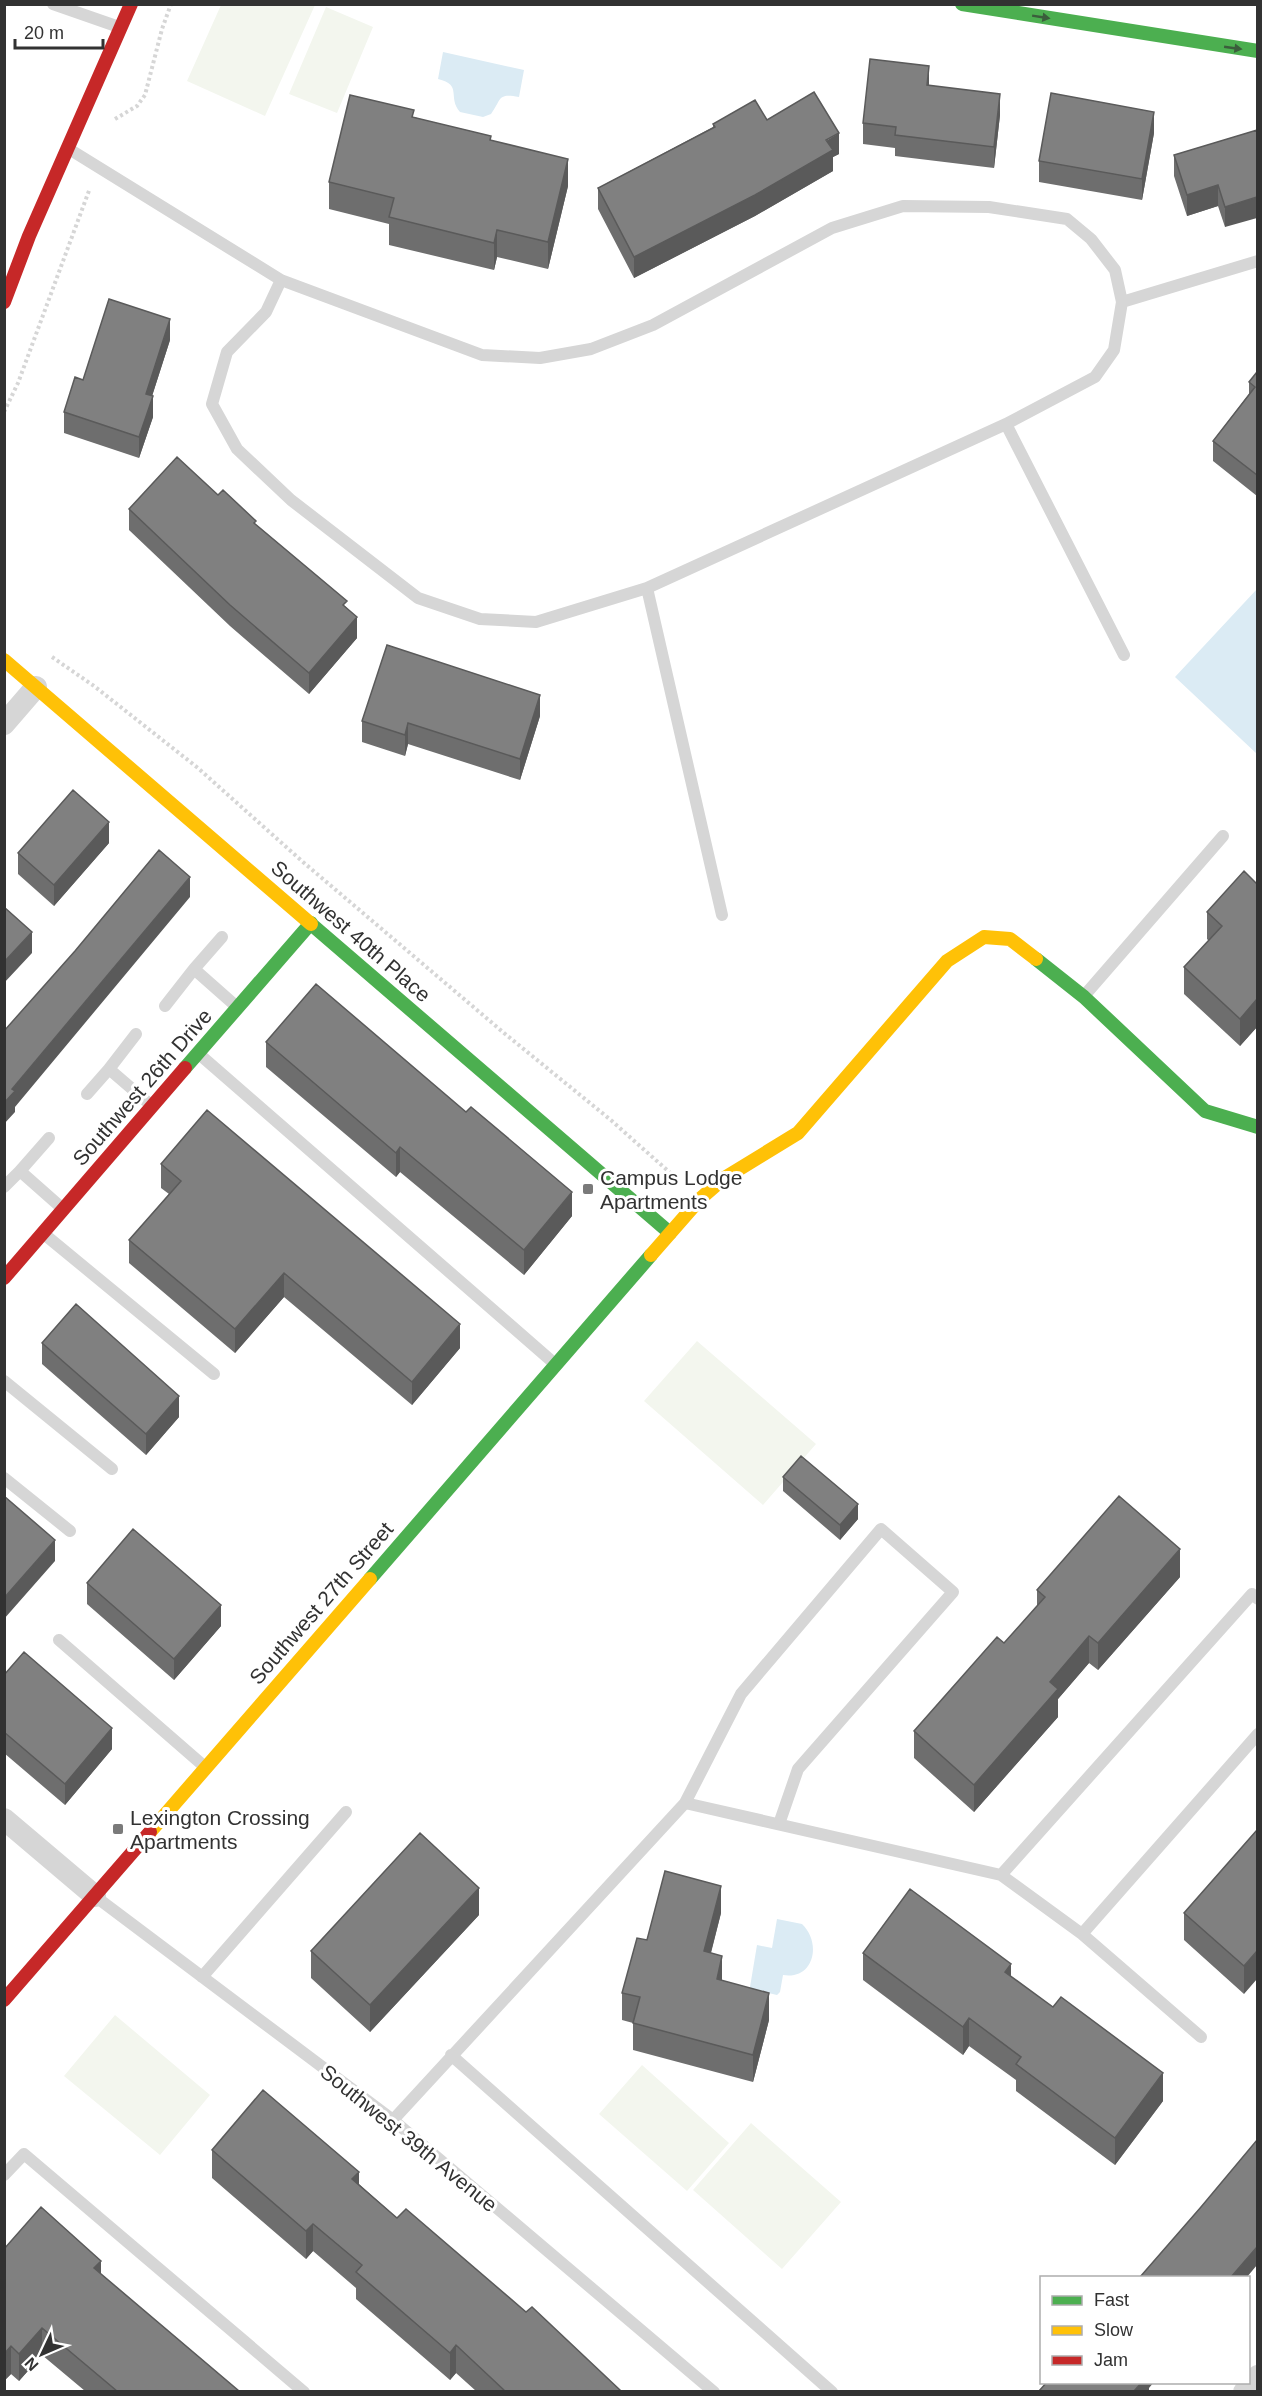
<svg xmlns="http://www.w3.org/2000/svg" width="1262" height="2396" font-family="Arial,sans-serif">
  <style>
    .green { fill: #f3f6ee }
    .water { fill: #dbebf4 }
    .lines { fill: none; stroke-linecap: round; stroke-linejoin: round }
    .path { stroke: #d6d6d6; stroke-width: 4; stroke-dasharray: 3 3; stroke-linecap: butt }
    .lane { stroke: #d6d6d6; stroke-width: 12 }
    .street { stroke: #d6d6d6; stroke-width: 22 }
    .fast { stroke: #4caf50; stroke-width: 14 }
    .slow { stroke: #ffc107; stroke-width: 14 }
    .jam { stroke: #c62828; stroke-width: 14 }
    .wall { fill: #6e6e6e }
    .shaded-wall { fill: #5a5a5a }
    .building { fill: #808080; stroke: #5a5a5a; stroke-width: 1.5 }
    .oneway { fill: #3b5e3c }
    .poi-dot { fill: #7a7a7a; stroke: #fff; stroke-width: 2 }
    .labels { text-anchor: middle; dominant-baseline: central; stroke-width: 6; stroke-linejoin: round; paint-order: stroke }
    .street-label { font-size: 21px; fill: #323232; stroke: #fff }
    .poi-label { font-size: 21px; fill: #323232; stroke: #fff; text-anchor: start }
  </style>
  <rect width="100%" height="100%" fill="#fff"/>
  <!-- green -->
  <path class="green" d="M 221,5 L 315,5 L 265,116 L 187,81 Z
    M 326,7 L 373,27 L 337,113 L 289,94 Z
    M 697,1341 L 816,1444 L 763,1505 L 644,1401 Z
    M 115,2015 L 210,2095 L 160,2155 L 64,2076 Z
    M 642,2065 L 729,2143 L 687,2191 L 599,2114 Z
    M 751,2123 L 841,2202 L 782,2269 L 693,2190 Z"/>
  <!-- water -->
  <path class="water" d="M 443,52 L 524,70 L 519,97 C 497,93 502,99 491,114 L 483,117 L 460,112 C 447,97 463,85 438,79 Z
    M 1257,589 L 1257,754 L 1175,677 Z
    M 777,1919 L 802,1924 C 822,1943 814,1980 783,1975 L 780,1992 L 777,1995 L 751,1989 L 750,1987 L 757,1945 L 772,1948 Z"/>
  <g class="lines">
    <!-- path -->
    <path class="path" d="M 115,119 L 137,106 L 145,95 L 162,29 L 171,4
      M 4,412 L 18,383 L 90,188
      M 52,657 L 94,686 L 198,768 L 303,862 L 504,1033 L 612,1121 L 677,1179"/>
    <!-- lane -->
    <path class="lane" d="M 53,4 L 119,27
      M 69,149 L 281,280 L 482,355 L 540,358 L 591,349 L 653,325 L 832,228 L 903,206 L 989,207 L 1067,219 L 1091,239 L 1115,270 L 1122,302 L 1114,350 L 1095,377 L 1006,424 L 647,588 L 536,622 L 480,619 L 418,598 L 291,500 L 237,449 L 212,404 L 227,352 L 266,312 L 281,280
      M 1122,302 L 1258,261
      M 1006,424 L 1124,655
      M 647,588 L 722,915
      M 194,969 L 222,937
      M 1084,996 L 1223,836
      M 165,1006 L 194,969 L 237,1007
      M 199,1054 L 555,1364
      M 109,1069 L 136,1034
      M 87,1094 L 109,1069 L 152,1106
      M 49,1138 L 20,1171 L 63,1209
      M 4,1187 L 20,1171
      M 44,1234 L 214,1374
      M 4,1381 L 112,1469
      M 4,1478 L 70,1531
      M 59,1640 L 205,1767
      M 685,1803 L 1001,1875 L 1082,1934 L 1201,2037
      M 1001,1875 L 1252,1594 L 1258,1599
      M 96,1897 L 393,2120 L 714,2392
      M 1082,1934 L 1258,1734
      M 202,1977 L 346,1812
      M 451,2055 L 832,2392
      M 393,2120 L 685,1803 L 741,1694 L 881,1529 L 953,1592 L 798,1769 L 779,1824
      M 4,2175 L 24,2154 L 304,2392"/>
    <!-- street -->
    <path class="street" d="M 4,724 L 36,687
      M 4,1819 L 95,1896
      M 1244,2392 L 1258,2376"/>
    <!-- fast -->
    <path class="fast" d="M 962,4 L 1258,51
      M 311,924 L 670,1233
      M 1036,959 L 1084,997 L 1205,1111 L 1258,1127
      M 185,1068 L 311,923
      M 370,1579 L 651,1255"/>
    <!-- slow -->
    <path class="slow" d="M 4,660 L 311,924
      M 651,1255 L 700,1199 L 723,1179 L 798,1133 L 947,961 L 984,937 L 1010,939 L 1036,959
      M 150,1832 L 370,1579"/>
    <!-- jam -->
    <path class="jam" d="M 4,302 L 29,236 L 131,4
      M 4,1278 L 185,1068
      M 4,2000 L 150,1832"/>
  </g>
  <!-- wall -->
  <path class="wall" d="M 929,85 L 1000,115 L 994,168 L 895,156 L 895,148 L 863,144 L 863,123 Z
    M 414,117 L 491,140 L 568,186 L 548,269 L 497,257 L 494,270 L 389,245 L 389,224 L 329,209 L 329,182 Z
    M 767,120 L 839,154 L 833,157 L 833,171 L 755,216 L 634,278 L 598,209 L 598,188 L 713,127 L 713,124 Z
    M 1257,130 L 1225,227 L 1218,206 L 1187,216 L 1174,176 L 1174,155 Z
    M 1154,133 L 1142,200 L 1039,182 L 1039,161 Z
    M 170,340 L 152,396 L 153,417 L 139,458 L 64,433 L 64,412 L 83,380 Z
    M 1257,372 L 1257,496 L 1213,461 L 1213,441 L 1249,394 L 1249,382 Z
    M 218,495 L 256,525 L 347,608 L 357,638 L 309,694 L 230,626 L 129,530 L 129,509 Z
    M 540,716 L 520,780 L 408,744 L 405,756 L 362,742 L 362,721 Z
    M 109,843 L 54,906 L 18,874 L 18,853 Z
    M 1257,884 L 1257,1027 L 1240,1046 L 1184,994 L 1184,967 L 1209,941 L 1207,939 L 1207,912 Z
    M 266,1042 L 572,1216 L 524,1275 L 400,1172 L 396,1177 L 266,1067 Z
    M 161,1164 L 460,1348 L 412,1405 L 284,1297 L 235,1353 L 129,1263 L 129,1240 L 169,1194 L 161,1188 Z
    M 42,1343 L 179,1417 L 146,1455 L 42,1364 Z
    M 783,1477 L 858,1519 L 840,1540 L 783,1491 Z
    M 1180,1577 L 1098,1670 L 1089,1663 L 1058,1699 L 1058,1717 L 974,1812 L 914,1758 L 914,1731 L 1004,1643 L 1037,1606 L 1037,1590 Z
    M 87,1583 L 221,1626 L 174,1680 L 87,1604 Z
    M 4,1675 L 112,1749 L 65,1805 L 4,1753 Z
    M 1257,1830 L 1244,1994 L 1184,1940 L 1184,1913 Z
    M 721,1913 L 711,1953 L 722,1981 L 769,2020 L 753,2082 L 633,2050 L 633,2023 L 622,2020 L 622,1993 L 647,1940 Z
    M 479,1915 L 370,2032 L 311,1978 L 311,1951 Z
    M 863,1953 L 1011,1977 L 1163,2101 L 1115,2165 L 1016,2091 L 1016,2080 L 969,2046 L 963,2055 L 863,1980 Z
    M 212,2150 L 359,2184 L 397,2218 L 526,2312 L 621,2391 L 476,2391 L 456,2373 L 450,2380 L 356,2299 L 356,2288 L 313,2251 L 306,2259 L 212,2178 Z
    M 4,2249 L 101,2274 L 239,2391 L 85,2391 L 42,2355 L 19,2381 L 11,2374 L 4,2381 Z"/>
  <!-- shaded-wall -->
  <path class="shaded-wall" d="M 929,66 L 929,87 L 927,85 Z
    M 1000,94 L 1000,115 L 994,168 L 994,147 Z
    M 1154,112 L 1154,133 L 1142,200 L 1142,179 Z
    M 839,133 L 839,154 L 833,157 L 833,171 L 755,216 L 634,278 L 634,257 Z
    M 568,159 L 568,186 L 548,269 L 548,242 Z
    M 1218,185 L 1218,206 L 1187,216 L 1187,195 Z
    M 1257,197 L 1257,218 L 1225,227 L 1225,207 Z
    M 497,230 L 497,257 L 494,270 L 494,243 Z
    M 170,319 L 170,340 L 146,415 L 146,394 Z
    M 153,396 L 153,417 L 139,458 L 139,437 Z
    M 357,617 L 357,638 L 309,694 L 309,673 Z
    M 540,695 L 540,716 L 520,780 L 520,759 Z
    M 408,723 L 408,744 L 405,756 L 405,735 Z
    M 109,822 L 109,843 L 54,906 L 54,885 Z
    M 190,877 L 190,897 L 15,1107 L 15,1112 L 4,1124 L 4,1103 L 12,1089 Z
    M 32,932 L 32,953 L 4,983 L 4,962 Z
    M 1257,999 L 1257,1027 L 1240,1046 L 1240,1019 Z
    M 400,1147 L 400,1172 L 396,1177 L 396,1153 Z
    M 572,1192 L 572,1216 L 524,1275 L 524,1250 Z
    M 284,1273 L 284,1297 L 235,1353 L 235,1329 Z
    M 460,1324 L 460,1348 L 412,1405 L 412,1382 Z
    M 179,1396 L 179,1417 L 146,1455 L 146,1434 Z
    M 858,1504 L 858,1519 L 840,1540 L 840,1525 Z
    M 55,1540 L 55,1561 L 4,1619 L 4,1598 Z
    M 1180,1549 L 1180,1577 L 1098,1670 L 1098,1643 Z
    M 221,1605 L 221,1626 L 174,1680 L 174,1659 Z
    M 1089,1636 L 1089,1663 L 1058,1699 L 1058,1717 L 974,1812 L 974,1785 L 1050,1682 Z
    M 112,1728 L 112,1749 L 65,1805 L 65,1784 Z
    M 721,1886 L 721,1913 L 704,1979 L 704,1951 Z
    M 479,1888 L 479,1915 L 370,2032 L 370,2005 Z
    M 1257,1951 L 1257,1979 L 1244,1994 L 1244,1966 Z
    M 722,1956 L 722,1984 L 717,1979 Z
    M 1011,1964 L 1011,1991 L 1005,1972 Z
    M 769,1993 L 769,2020 L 753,2082 L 753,2055 Z
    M 969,2018 L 969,2046 L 963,2055 L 963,2027 Z
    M 1163,2073 L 1163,2101 L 1115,2165 L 1115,2138 Z
    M 359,2172 L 359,2199 L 352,2179 Z
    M 313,2224 L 313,2251 L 306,2259 L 306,2231 Z
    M 1257,2247 L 1257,2265 L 1247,2277 L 1231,2277 Z
    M 101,2261 L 101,2288 L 94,2268 Z
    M 42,2328 L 42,2355 L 19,2381 L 19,2354 Z
    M 456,2345 L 456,2373 L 450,2380 L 450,2353 Z
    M 11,2346 L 11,2374 L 4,2381 L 4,2354 Z
    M 1142,2382 L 1154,2382 L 1149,2388 L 1149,2391 L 1134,2391 Z"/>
  <!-- building -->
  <path class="building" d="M 870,59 L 929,66 L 927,85 L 1000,94 L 994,147 L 895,135 L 896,127 L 863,123 Z
    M 814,92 L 839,133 L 826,140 L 833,150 L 755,195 L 634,257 L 598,188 L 715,127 L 713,124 L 755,100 L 767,120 Z
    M 1051,93 L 1154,112 L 1142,179 L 1039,161 Z
    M 350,95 L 414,110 L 412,117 L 491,136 L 490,140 L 568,159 L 548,242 L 497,230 L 494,243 L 389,217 L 394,198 L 329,182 Z
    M 1257,130 L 1257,197 L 1225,207 L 1218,185 L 1187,195 L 1174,155 Z
    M 109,299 L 170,319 L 146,394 L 153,396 L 139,437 L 64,412 L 75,377 L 83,380 Z
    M 1257,372 L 1257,475 L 1213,441 L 1255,387 L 1249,382 Z
    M 177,457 L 218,495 L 223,490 L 256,521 L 254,523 L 347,601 L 343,605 L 357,617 L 309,673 L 230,605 L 129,509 Z
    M 387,645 L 540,695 L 520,759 L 408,723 L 405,735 L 362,721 Z
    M 73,790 L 109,822 L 54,885 L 18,853 Z
    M 159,850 L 190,877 L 12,1089 L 15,1091 L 4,1103 L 4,1031 L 75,951 Z
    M 1244,871 L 1257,884 L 1257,999 L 1240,1019 L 1184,967 L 1222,926 L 1207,912 Z
    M 4,907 L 32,932 L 4,962 Z
    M 316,984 L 466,1112 L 471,1107 L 572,1192 L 524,1250 L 400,1147 L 396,1153 L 266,1042 Z
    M 207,1110 L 460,1324 L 412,1382 L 284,1273 L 235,1329 L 129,1240 L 181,1181 L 161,1164 Z
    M 76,1304 L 179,1396 L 146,1434 L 42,1343 Z
    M 801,1456 L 858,1504 L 840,1525 L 783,1477 Z
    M 4,1496 L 55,1540 L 4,1598 Z
    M 1119,1496 L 1180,1549 L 1098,1643 L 1089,1636 L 1050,1682 L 1058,1689 L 974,1785 L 914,1731 L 997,1637 L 1004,1643 L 1045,1597 L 1037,1590 Z
    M 133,1529 L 221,1605 L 174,1659 L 87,1583 Z
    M 24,1652 L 112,1728 L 65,1784 L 4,1732 L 4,1675 Z
    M 1257,1830 L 1257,1951 L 1244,1966 L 1184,1913 Z
    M 420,1833 L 479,1888 L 370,2005 L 311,1951 Z
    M 665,1871 L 721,1886 L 704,1951 L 722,1956 L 717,1979 L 769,1993 L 753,2055 L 633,2023 L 640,1997 L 622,1993 L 637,1938 L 647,1940 Z
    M 910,1889 L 1011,1964 L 1005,1972 L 1053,2007 L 1061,1997 L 1163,2073 L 1115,2138 L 1016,2064 L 1021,2057 L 969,2018 L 963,2027 L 863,1953 Z
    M 263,2090 L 359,2172 L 352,2179 L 397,2218 L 406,2209 L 526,2312 L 532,2307 L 621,2391 L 505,2391 L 456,2345 L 450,2353 L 356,2272 L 362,2265 L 313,2224 L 306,2231 L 212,2150 Z
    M 1257,2140 L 1257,2247 L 1231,2277 L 1140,2277 L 1201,2207 Z
    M 41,2207 L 101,2261 L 94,2268 L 239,2391 L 117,2391 L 42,2328 L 19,2354 L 11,2346 L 4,2354 L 4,2249 Z
    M 1047,2382 L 1142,2382 L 1134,2391 L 1039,2391 Z"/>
  <!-- one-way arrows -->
  <defs><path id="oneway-solid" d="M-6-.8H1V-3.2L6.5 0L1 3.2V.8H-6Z" transform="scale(1.5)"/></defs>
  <g class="oneway">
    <use href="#oneway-solid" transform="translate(1041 17) rotate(9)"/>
    <use href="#oneway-solid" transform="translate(1233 48) rotate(8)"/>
  </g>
  <!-- markers -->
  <g class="poi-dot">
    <rect x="582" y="1183" width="12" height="12" rx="3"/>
    <rect x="112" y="1823" width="12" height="12" rx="3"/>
  </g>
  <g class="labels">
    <!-- street labels -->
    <g class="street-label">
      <text transform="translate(351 931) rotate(41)">Southwest 40th Place</text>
      <text transform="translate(142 1087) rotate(-49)">Southwest 26th Drive</text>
      <text transform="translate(321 1603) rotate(-49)">Southwest 27th Street</text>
      <text transform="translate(409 2138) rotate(39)">Southwest 39th Avenue</text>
    </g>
    <!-- poi labels -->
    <g class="poi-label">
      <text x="600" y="1177">Campus Lodge<tspan x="600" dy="24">Apartments</tspan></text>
      <text x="130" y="1817">Lexington Crossing<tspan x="130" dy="24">Apartments</tspan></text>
    </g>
  </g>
  <!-- border -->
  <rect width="1262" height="2396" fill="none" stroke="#323232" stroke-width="12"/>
  <!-- legend -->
  <rect x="1040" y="2276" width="210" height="108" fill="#ffffff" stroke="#adadad" stroke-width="1.5"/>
  <rect x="1052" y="2296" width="30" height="9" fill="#4caf50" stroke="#adadad" stroke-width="1.5"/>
  <text x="1094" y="2306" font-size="18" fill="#323232">Fast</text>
  <rect x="1052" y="2326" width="30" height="9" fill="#ffc107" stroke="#adadad" stroke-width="1.5"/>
  <text x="1094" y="2336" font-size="18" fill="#323232">Slow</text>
  <rect x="1052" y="2356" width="30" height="9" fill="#c62828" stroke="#adadad" stroke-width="1.5"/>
  <text x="1094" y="2366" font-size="18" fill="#323232">Jam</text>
  <!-- north arrow -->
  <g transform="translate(42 2354) rotate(226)" stroke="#ffffff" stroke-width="4.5" paint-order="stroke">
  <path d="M0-4.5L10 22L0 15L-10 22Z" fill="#323232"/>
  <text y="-9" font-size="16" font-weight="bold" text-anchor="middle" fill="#323232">N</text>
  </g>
  <!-- scale -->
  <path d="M15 39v9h88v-9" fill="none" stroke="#323232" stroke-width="3"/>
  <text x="24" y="39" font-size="18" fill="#323232" stroke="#ffffff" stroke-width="4.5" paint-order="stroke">20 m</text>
</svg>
